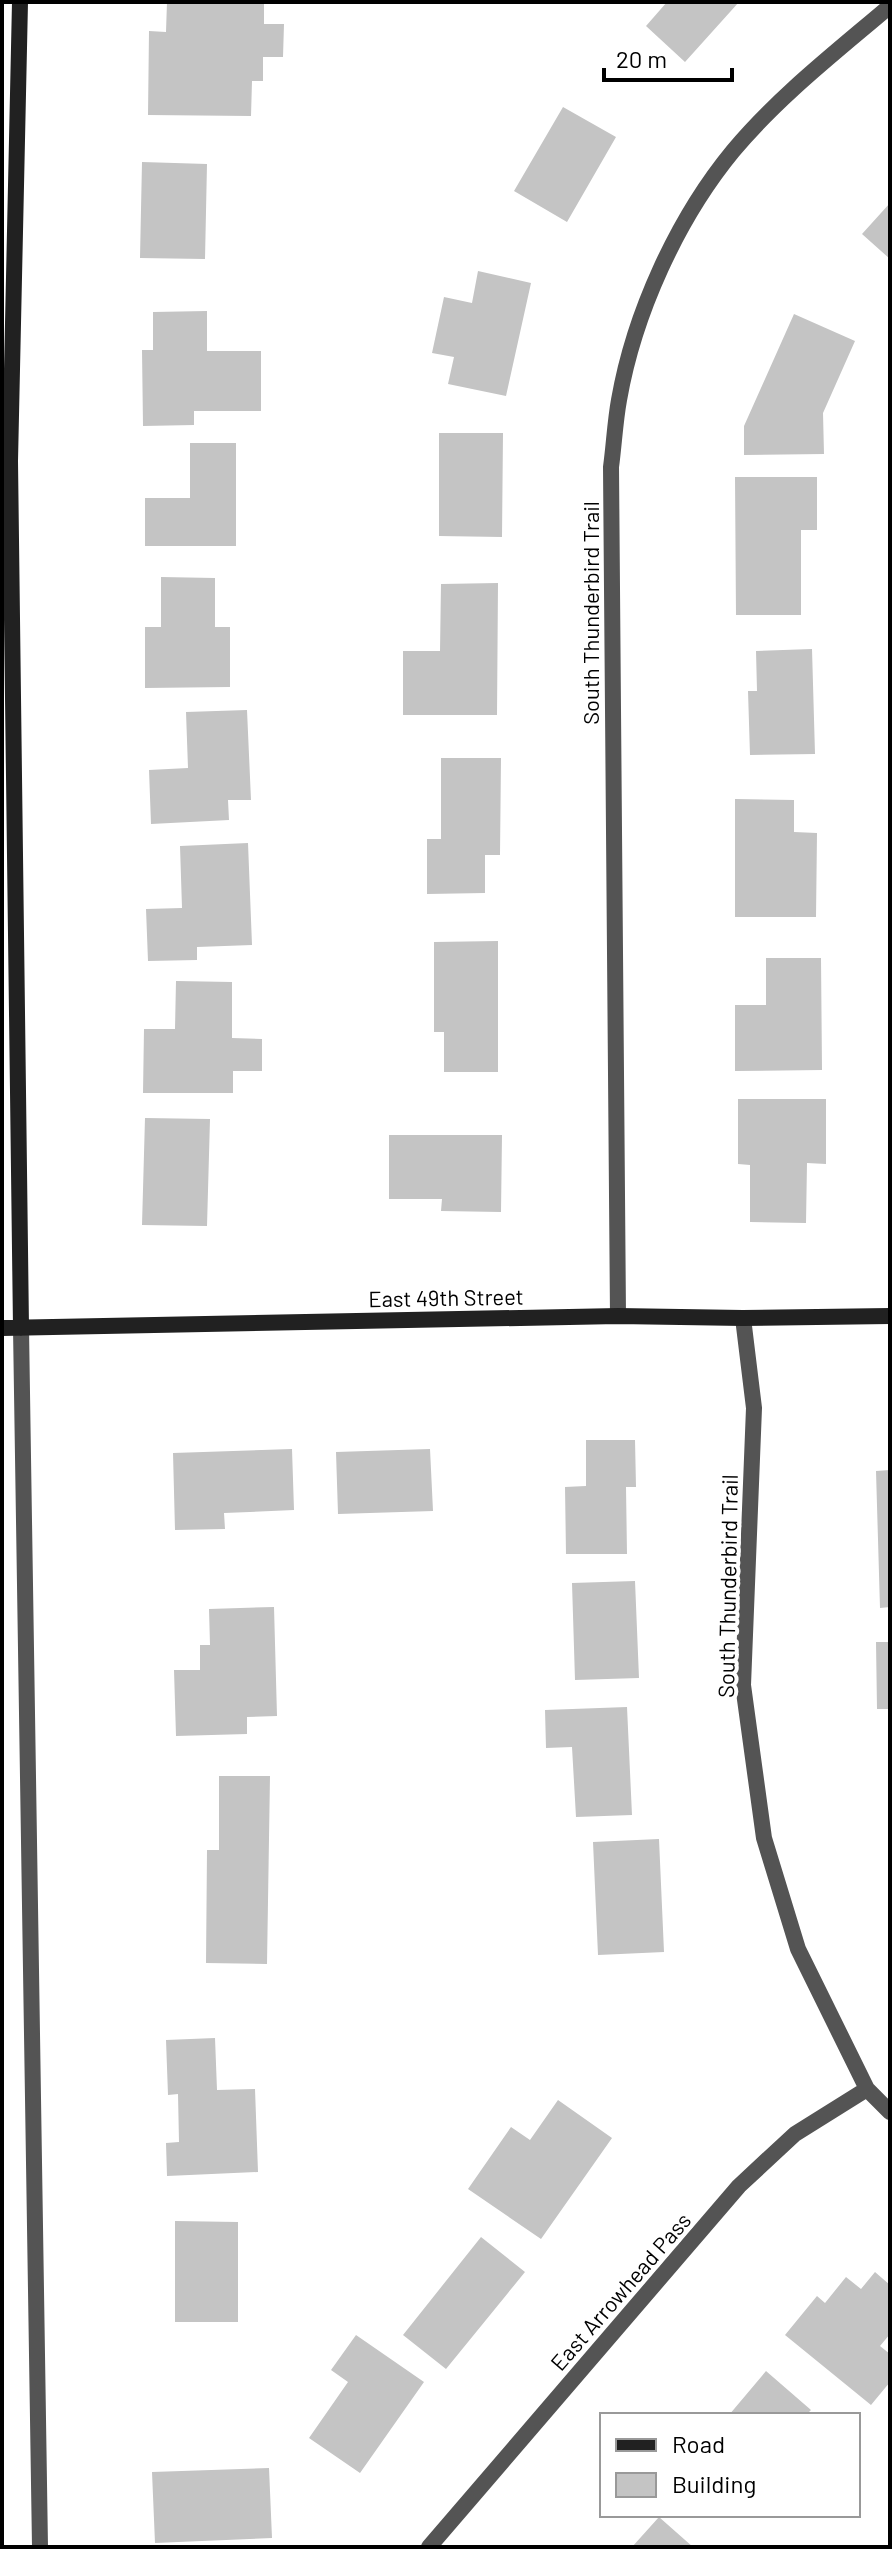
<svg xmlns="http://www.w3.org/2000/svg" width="892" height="2549" font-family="Barlow,sans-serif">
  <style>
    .building { fill: #c4c4c4 }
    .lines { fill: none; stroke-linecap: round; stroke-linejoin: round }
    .street { stroke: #545454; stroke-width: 16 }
    .secondary { stroke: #212121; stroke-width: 16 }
    .labels { text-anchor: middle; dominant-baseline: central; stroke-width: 8; stroke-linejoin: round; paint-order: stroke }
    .street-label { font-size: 22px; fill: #000; stroke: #fff }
  </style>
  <rect width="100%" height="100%" fill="#fff"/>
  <!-- building -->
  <path class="building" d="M 167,2 L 264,2 L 264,24 L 284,24 L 283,57 L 263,57 L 263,81 L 252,81 L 251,116 L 148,115 L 149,31 L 166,32 Z
    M 667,2 L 739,2 L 685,62 L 646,26 Z
    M 563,107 L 616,137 L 567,222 L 514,191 Z
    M 142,162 L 207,164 L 205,259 L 140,258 Z
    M 890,203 L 890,259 L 862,234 Z
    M 478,271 L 531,283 L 506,396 L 448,384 L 454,357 L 432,353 L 444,297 L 472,303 Z
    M 207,311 L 207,351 L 261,351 L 261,411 L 194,411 L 194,425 L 143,426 L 142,350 L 153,350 L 153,312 Z
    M 794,314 L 855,341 L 823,413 L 824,454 L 744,455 L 744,426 Z
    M 439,433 L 503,433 L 502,537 L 439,536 Z
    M 190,443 L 236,443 L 236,546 L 145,546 L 145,498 L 190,498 Z
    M 735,477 L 817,477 L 817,530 L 801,530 L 801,615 L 736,615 Z
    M 161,577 L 215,578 L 215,627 L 230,627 L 230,687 L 145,688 L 145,627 L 161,627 Z
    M 498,583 L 497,715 L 403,715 L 403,651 L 440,651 L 441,584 Z
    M 812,649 L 815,754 L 750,755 L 748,691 L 757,691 L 756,651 Z
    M 247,710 L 251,800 L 228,800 L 229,820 L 151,824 L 149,770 L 188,768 L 186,712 Z
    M 441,758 L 501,758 L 500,855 L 485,855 L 485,893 L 427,894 L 427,839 L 441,839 Z
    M 735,799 L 794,800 L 794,832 L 817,833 L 816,917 L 735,917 Z
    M 248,843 L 252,945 L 197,947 L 197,960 L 148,961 L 146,909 L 182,908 L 180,846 Z
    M 498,941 L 498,1072 L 444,1072 L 444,1032 L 434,1032 L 434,942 Z
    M 766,958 L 821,958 L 822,1070 L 735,1071 L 735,1005 L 766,1005 Z
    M 176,981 L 232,982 L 232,1038 L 262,1039 L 262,1071 L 233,1071 L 233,1093 L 143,1093 L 144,1029 L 175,1029 Z
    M 738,1099 L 826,1099 L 826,1164 L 807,1163 L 806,1223 L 750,1222 L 750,1165 L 738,1164 Z
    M 145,1118 L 210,1119 L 207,1226 L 142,1225 Z
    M 389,1135 L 502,1135 L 501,1212 L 441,1211 L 442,1199 L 389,1199 Z
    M 586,1440 L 635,1440 L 636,1487 L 626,1487 L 627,1554 L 566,1554 L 565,1487 L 586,1486 Z
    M 292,1449 L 294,1510 L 224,1513 L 225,1529 L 175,1530 L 173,1453 Z
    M 430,1449 L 433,1511 L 338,1514 L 336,1452 Z
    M 890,1470 L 890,1607 L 880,1608 L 876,1471 Z
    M 635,1581 L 639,1678 L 575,1680 L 572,1583 Z
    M 274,1607 L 277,1716 L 247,1717 L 247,1734 L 176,1736 L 174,1670 L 200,1670 L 200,1645 L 210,1645 L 209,1609 Z
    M 876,1642 L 890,1642 L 890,1709 L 877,1709 Z
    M 627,1707 L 632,1815 L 576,1817 L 572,1747 L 546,1748 L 545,1710 Z
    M 219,1776 L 270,1776 L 267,1964 L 206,1963 L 207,1850 L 219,1850 Z
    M 659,1839 L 664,1952 L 598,1955 L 593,1842 Z
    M 215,2038 L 217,2090 L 255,2089 L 258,2172 L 167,2176 L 166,2143 L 179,2142 L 178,2094 L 168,2095 L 166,2040 Z
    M 558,2100 L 612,2138 L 541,2239 L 468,2189 L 511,2127 L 530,2140 Z
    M 175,2221 L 238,2222 L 238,2322 L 175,2322 Z
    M 481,2237 L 525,2272 L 446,2369 L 403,2335 Z
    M 875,2272 L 890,2285 L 890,2334 L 880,2346 L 890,2354 L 890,2382 L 871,2405 L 785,2335 L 817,2296 L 825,2303 L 846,2277 L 861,2289 Z
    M 356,2335 L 424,2382 L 360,2473 L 309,2438 L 348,2382 L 331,2370 Z
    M 766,2371 L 811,2410 L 806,2415 L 729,2415 Z
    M 269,2468 L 272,2538 L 155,2543 L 152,2472 Z
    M 659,2517 L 693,2547 L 632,2547 Z"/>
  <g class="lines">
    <!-- street -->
    <path class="street" d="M 618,1316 L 611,467 C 614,445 615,422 619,400 C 634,314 677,219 733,151 C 778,97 836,52 890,6
      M 743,1318 L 754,1408 L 743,1685 L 764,1838 L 798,1949 L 867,2089 L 890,2112
      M 21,1328 L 40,2547
      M 429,2547 L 739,2186 L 795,2134 L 867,2089"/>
    <!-- secondary -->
    <path class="secondary" d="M 20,2 L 10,461 L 21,1328
      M 2,1328 L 618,1316 L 743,1318 L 890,1316"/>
  </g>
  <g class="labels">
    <!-- street labels -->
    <g class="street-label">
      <text transform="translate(590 613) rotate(-90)">South Thunderbird Trail</text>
      <text transform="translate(446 1297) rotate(-1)">East 49th Street</text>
      <text transform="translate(727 1586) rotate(-89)">South Thunderbird Trail</text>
      <text transform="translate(620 2291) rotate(-49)">East Arrowhead Pass</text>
    </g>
  </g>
  <!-- border -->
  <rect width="892" height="2549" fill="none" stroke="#000000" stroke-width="8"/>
  <!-- legend -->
  <rect x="600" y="2413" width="260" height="104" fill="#ffffff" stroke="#999999" stroke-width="2"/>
  <rect x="616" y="2439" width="40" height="12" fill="#212121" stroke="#999999" stroke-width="2"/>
  <text x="672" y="2453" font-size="24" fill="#000000">Road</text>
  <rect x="616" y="2473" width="40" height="24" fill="#c4c4c4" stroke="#999999" stroke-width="2"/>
  <text x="672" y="2493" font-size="24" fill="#000000">Building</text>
  <!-- scale -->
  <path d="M604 68v12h128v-12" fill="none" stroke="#000000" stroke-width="4"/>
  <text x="616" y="68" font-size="24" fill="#000000" stroke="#ffffff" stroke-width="6" paint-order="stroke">20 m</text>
</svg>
